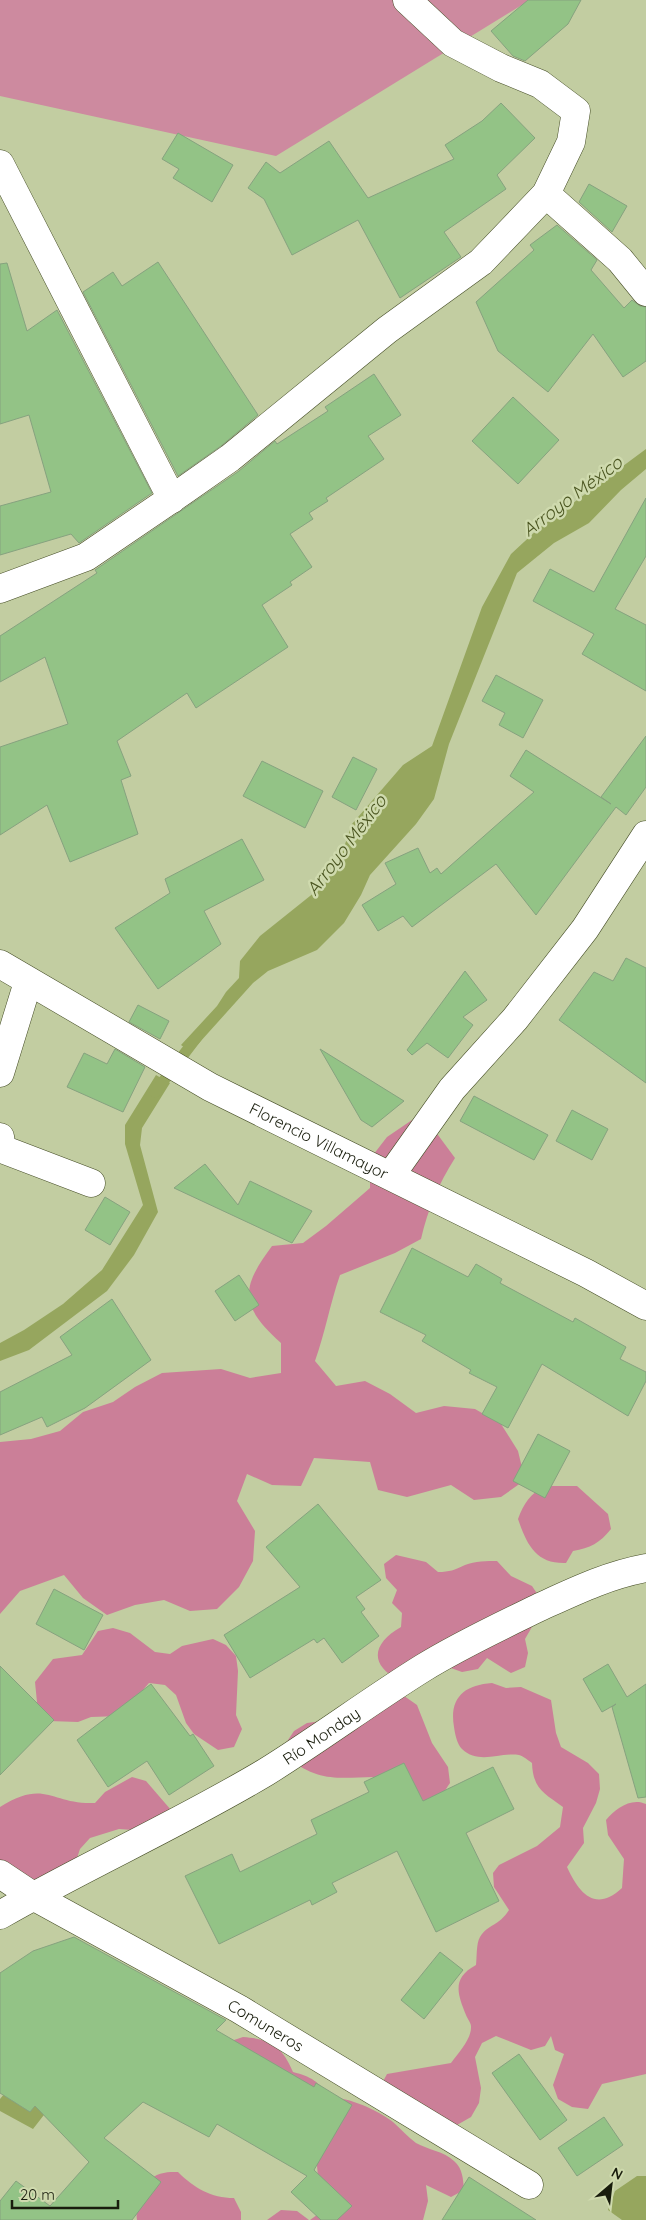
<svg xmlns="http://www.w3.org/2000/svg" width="646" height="2220" font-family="Quicksand,sans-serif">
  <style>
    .green { fill: #cd8a9f }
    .forest { fill: #cb7f98 }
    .water { fill: #96a65e }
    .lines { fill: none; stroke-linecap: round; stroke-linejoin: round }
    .stream { stroke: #96a65e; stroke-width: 11 }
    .building { fill: #93c386; stroke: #86a27f }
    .minor-casing { stroke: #444c25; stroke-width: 29 }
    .minor { stroke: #fff; stroke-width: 28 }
    .labels { text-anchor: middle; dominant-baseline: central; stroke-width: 5; stroke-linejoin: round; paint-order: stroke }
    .street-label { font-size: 16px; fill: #191d0d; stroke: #cfdaae }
    .water-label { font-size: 18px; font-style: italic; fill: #4a5520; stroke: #cfdaae }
  </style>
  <rect width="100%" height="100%" fill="#c2cda1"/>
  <!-- green -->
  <path class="green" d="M 0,0 L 530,0 L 276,156 L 0,96 Z"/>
  <!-- forest -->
  <path class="forest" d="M 412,1120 L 438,1135 L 455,1158 C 438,1185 428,1209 421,1239 L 395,1253 L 340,1275 C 330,1304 325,1333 315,1361 L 336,1386 L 365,1381 L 390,1394 L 416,1413 L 444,1406 L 475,1409 L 501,1424 L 518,1451 L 525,1480 L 501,1497 L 474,1500 L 451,1485 L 407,1497 L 378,1490 L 370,1462 L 314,1458 L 301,1486 L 272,1485 L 247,1474 L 237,1501 L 255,1531 L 253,1561 L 239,1587 L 217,1609 L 190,1611 L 164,1600 L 135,1605 L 107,1615 L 83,1598 L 64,1575 L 20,1591 L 0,1614 L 0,1442 L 31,1439 L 60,1431 L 83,1412 L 113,1402 L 135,1387 L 162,1373 L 221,1369 L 250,1378 L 281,1373 L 281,1343 C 240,1306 240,1289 272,1246 L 303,1243 L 326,1226 L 370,1188 L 370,1159 L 387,1137 Z
    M 545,1486 L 577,1486 L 608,1514 L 611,1529 C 600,1543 590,1548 573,1551 L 566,1563 C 536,1564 527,1545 518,1519 C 524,1503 530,1494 545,1486 Z
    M 396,1555 L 426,1562 L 438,1572 C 450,1572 454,1570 465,1565 C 475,1561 487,1561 497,1561 L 511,1576 L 532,1586 L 540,1598 L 540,1613 L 525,1639 L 528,1653 L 525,1667 L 511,1673 L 487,1658 L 478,1669 L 462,1672 L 448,1667 L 399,1680 C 368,1664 373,1643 401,1627 L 402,1613 L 392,1603 L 397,1590 L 386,1578 L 384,1564 Z
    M 113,1628 L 130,1633 L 155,1652 L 170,1654 L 182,1646 L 213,1639 L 226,1645 L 236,1656 L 238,1671 L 236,1715 L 242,1729 L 234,1747 L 218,1750 L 194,1734 L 186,1723 L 176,1695 L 165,1685 L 149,1683 L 120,1716 L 91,1717 L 78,1722 L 49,1721 L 38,1712 L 35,1682 L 53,1659 L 82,1655 L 98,1631 Z
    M 492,1683 L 506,1688 L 521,1687 L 551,1700 L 556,1733 L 561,1747 L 588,1763 L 599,1774 L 600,1789 L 596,1803 L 583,1828 L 584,1843 L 567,1867 C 579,1893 595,1913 622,1888 L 624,1859 L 608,1835 L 606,1820 C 615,1809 631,1797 646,1804 L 646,2074 L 602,2084 L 588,2109 L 572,2107 L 558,2099 L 553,2085 L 564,2054 L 555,2050 L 551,2036 L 545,2046 L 531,2050 L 496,2036 L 482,2043 L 475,2057 L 481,2088 L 479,2103 L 471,2117 L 457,2125 L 426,2131 L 380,2087 L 387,2074 L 451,2063 C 458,2053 472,2039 471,2026 C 471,2023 467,2018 466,2015 C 457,1993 452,1978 476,1965 C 477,1958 476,1943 480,1937 C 488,1924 499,1926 509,1910 L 494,1887 L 493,1873 L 499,1865 L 537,1846 L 560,1827 L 563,1807 C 544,1793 533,1789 532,1763 C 528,1760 523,1756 519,1755 C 500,1752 479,1765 462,1749 C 457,1744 455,1734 454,1727 C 449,1698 464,1685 492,1683 Z
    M 397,1691 L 417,1705 L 432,1743 L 448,1767 L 450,1783 C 447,1787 444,1793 441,1796 C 420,1813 389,1792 374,1777 C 337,1778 319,1782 288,1758 L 286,1743 L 294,1731 L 307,1723 L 322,1721 Z
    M 132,1777 L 146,1781 L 171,1810 L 133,1830 L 119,1829 L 90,1838 L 80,1849 L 75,1864 C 40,1880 37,1886 0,1869 L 0,1807 C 46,1778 51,1805 95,1803 L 105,1792 Z
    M 243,2037 C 271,2039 282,2046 293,2072 C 312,2077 318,2081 329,2097 C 350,2098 376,2109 393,2122 C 401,2129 408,2137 416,2143 C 428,2150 444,2151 454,2161 C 463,2169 463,2179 464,2190 L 451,2197 L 426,2185 L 428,2201 L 423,2220 L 310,2220 L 321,2212 L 316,2154 L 228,2042 Z
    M 178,2172 C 194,2188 211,2198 234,2198 L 241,2212 L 241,2220 L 137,2220 C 135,2208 140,2187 151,2179 C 158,2172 169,2172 178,2172 Z
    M 281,2210 L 297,2211 L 309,2220 L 267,2220 Z"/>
  <!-- water -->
  <path class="water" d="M 646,449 L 646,469 L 621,490 L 589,523 L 554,543 L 517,573 L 449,744 L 434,799 L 416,824 L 370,875 L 361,895 L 344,923 L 317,950 L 268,971 L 253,983 L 191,1052 L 181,1045 L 217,1006 L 226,992 L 239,978 L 240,961 L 260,936 L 325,884 L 342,853 L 352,824 L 403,765 L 432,746 L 482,607 L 511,554 L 538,529 Z
    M 156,1075 L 170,1083 L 142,1128 L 140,1145 L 158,1212 L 134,1255 L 107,1291 L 29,1350 L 0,1361 L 0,1343 L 24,1330 L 63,1304 L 102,1270 L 143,1205 L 125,1144 L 125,1125 Z
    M 37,2054 L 75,2075 L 33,2129 L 0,2111 L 0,2099 Z
    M 637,2176 L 646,2176 L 646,2220 L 622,2220 L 608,2210 L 615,2191 Z"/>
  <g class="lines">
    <!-- stream -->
    <path class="stream" d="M 155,1092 L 197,1037"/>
  </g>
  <!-- building -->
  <path class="building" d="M 528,0 L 581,0 L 568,24 L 525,61 L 513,56 L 491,31 Z
    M 501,103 L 535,138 L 497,175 L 506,189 L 444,232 L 461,257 L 400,298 L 358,220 L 292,255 L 264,199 L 248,188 L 266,162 L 280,173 L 329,141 L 368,198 L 454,159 L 445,145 L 482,121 Z
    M 178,133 L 233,165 L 212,202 L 173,178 L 179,169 L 162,159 Z
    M 589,184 L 627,206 L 612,232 L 579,202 Z
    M 557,225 L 597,260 L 591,270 L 624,308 L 632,300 L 640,306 L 646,307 L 646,361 L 623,377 L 593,334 L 548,392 L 498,351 L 476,302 L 534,250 L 530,245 Z
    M 158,262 L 258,415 L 221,446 L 178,476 L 83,292 L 113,272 L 122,286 Z
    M 7,263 L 27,331 L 57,310 L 152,493 L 79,543 L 71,534 L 0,555 L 0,506 L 51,492 L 29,415 L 0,424 L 0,264 Z
    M 374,374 L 401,415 L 368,436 L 384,459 L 326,498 L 328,501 L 309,513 L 313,519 L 290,534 L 312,567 L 290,582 L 292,585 L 262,605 L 288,647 L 196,708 L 187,693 L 117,741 L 131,776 L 121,780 L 138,834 L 70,862 L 47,805 L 0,835 L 0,747 L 68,724 L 45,657 L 0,682 L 0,636 L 97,573 L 95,570 L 239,471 L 275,441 L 277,444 L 328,411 L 325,407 Z
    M 513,397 L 559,440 L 518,484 L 472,441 Z
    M 646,498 L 646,556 L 615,609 L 646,625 L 646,691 L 582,654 L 594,634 L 533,601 L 550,569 L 594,592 Z
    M 496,675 L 543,700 L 523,738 L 499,725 L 505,713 L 482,701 Z
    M 646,736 L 646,787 L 626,815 L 616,807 L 536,915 L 496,864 L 412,927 L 403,916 L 378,931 L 362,905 L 396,884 L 385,863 L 418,848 L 430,873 L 437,868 L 441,874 L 534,792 L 510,776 L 526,750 L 611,804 L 601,797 Z
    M 353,757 L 377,769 L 356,810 L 332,797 Z
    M 262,761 L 323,791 L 305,828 L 243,796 Z
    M 242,839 L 264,880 L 204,911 L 221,944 L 158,989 L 115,928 L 170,893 L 165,879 Z
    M 626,958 L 646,968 L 646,1083 L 559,1020 L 594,972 L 613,981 Z
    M 465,971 L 487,1000 L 463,1017 L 473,1025 L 448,1058 L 427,1043 L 412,1055 L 407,1050 Z
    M 138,1005 L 169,1021 L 160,1039 L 129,1022 Z
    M 115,1049 L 145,1067 L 123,1112 L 67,1087 L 84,1053 L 107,1064 Z
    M 320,1049 L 404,1101 L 372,1127 L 361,1120 Z
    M 474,1096 L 548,1135 L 534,1160 L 460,1121 Z
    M 572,1110 L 608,1129 L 592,1160 L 556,1141 Z
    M 205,1164 L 238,1205 L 250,1181 L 312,1211 L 292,1243 L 174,1188 Z
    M 105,1197 L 130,1212 L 110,1245 L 85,1230 Z
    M 412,1248 L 468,1277 L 476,1264 L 502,1279 L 500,1283 L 573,1322 L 575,1318 L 626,1347 L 620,1359 L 646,1372 L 646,1381 L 628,1416 L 542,1364 L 508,1428 L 482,1414 L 497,1387 L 469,1373 L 471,1370 L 422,1341 L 426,1335 L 380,1312 Z
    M 239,1275 L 259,1305 L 235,1321 L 215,1291 Z
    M 112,1299 L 151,1360 L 85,1408 L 47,1427 L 42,1417 L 0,1435 L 0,1392 L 72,1355 L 60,1337 Z
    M 538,1434 L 570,1451 L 545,1498 L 513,1481 Z
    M 318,1504 L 381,1580 L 356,1597 L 365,1609 L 361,1612 L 379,1636 L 342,1663 L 324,1638 L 317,1643 L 314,1639 L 250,1678 L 224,1635 L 300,1587 L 266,1547 Z
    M 54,1589 L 103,1615 L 84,1650 L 36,1624 Z
    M 608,1664 L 627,1697 L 646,1684 L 646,1797 L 638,1798 L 612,1707 L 616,1704 L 602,1712 L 583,1679 Z
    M 0,1666 L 54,1720 L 0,1775 Z
    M 151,1684 L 190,1736 L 193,1734 L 214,1766 L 169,1795 L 147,1761 L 108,1787 L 77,1740 Z
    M 404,1763 L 423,1801 L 493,1767 L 514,1809 L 466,1833 L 499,1901 L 436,1932 L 397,1851 L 332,1883 L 337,1892 L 312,1905 L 310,1900 L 219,1944 L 185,1876 L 232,1854 L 240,1872 L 317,1834 L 311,1820 L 369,1792 L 364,1782 Z
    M 74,1937 L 226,2020 L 216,2030 L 314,2087 L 316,2083 L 352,2105 L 314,2170 L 352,2206 L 337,2220 L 321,2220 L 291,2192 L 307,2176 L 217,2124 L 209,2137 L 143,2102 L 104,2138 L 161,2182 L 132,2220 L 0,2220 L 0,2201 L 16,2181 L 50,2206 L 89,2162 L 35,2106 L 30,2112 L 0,2093 L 0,1973 L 33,1951 Z
    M 440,1952 L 463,1970 L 424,2019 L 401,2000 Z
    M 519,2054 L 567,2120 L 540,2140 L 492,2073 Z
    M 604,2117 L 623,2145 L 577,2176 L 558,2148 Z
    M 469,2177 L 536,2220 L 442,2220 Z"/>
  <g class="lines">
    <!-- minor casing -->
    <g class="minor-casing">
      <g id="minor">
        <path d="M 0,164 L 172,499"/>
        <path d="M 546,194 L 620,260 L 646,292"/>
        <path d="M 0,589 L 86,557 L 183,491 L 230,458 L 387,330 L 481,262 L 546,194 L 571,142 L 576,111 L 540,84 L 501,68 L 453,43 L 407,0"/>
        <path id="s1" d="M 0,964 L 210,1087 L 586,1273 L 646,1306"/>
        <path d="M 0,1073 L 28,982"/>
        <path d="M 0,1137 L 2,1149 L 91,1183"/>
        <path d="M 391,1175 L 452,1089 L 515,1019 L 585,929 L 646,835"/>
        <path id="s2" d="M 0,1874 L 33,1896 L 239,2009 L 529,2185"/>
        <path id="s3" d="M 0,1915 C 87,1865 179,1824 266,1772 C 319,1739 370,1701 423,1668 C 460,1645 501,1626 540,1607 C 575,1591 608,1575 646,1568"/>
      </g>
    </g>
    <!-- minor -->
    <use href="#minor" class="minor"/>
  </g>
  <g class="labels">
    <!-- street labels -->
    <g class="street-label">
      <text stroke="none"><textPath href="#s1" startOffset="365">Florencio Villamayor</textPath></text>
      <text stroke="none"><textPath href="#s3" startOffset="368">Río Monday</textPath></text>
      <text stroke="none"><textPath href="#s2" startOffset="306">Comuneros</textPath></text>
    </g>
    <!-- water labels -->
    <g class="water-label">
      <text transform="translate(572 496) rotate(-37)">Arroyo México</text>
      <text transform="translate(346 845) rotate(-53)">Arroyo México</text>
    </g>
  </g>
  <!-- north arrow -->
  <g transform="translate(611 2185) rotate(28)" stroke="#cfdaae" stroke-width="4" paint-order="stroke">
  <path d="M0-4L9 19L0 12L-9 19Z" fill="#191d0d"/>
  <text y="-8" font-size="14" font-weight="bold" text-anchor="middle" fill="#191d0d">N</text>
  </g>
  <!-- scale -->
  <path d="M12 2200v8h106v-8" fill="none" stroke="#191d0d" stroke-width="2.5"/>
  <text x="20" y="2200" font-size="15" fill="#191d0d" stroke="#cfdaae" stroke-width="4" paint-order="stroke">20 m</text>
</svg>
